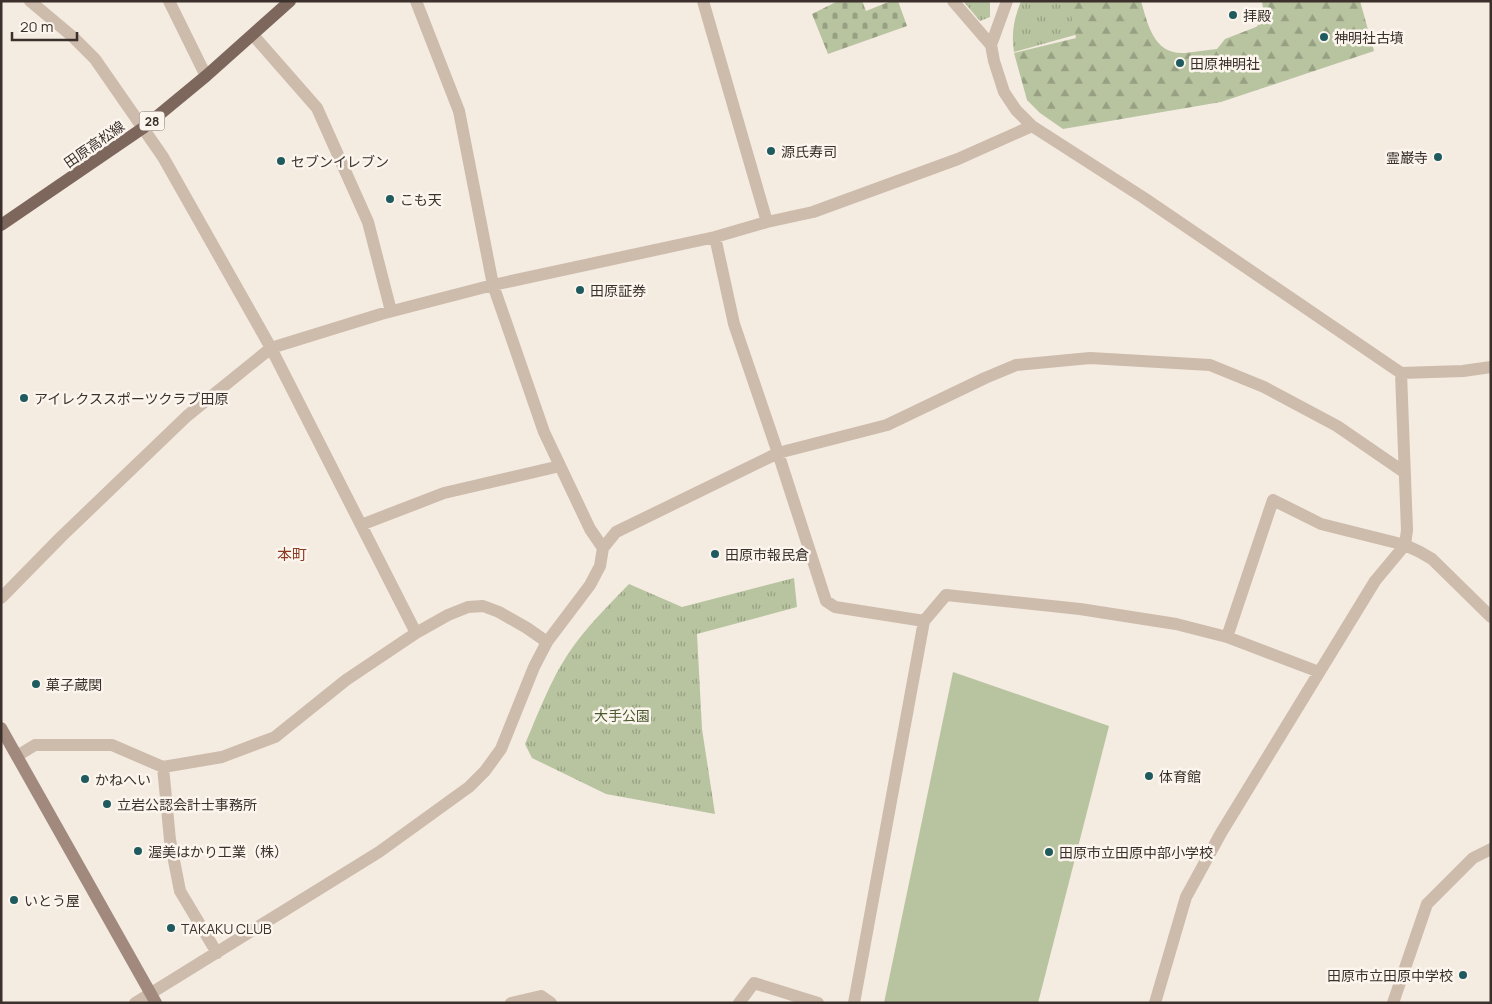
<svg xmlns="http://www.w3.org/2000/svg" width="1492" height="1004" font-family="Manrope,'Noto Sans JP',sans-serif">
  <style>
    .grass { fill: url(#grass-tufts) }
    .forest { fill: url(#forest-firs) }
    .cemetery { fill: url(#cemetery-stones) }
    .pitch { fill: #b8c4a0 }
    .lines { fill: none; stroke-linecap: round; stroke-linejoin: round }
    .street { stroke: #cdbbac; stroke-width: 12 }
    .secondary { stroke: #a18a7d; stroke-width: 12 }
    .primary { stroke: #7d675c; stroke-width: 12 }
    .poi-dot { fill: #1f5a5e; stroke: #fbf5ee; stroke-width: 2 }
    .labels { text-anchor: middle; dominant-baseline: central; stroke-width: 5; stroke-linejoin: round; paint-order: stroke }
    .shield { fill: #fbf5ee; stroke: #756b66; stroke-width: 1 }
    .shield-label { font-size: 12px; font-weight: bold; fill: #3b302b }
    .poi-label { font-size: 14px; fill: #3b302b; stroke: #fbf5ee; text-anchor: start }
    .street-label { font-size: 14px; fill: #3b302b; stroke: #fbf5ee }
    .park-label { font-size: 14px; fill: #4a5a2e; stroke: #fbf5ee }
    .neighbourhood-label { font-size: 15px; fill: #8c3b22; stroke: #fbf5ee }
  </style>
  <defs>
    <pattern id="grass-tufts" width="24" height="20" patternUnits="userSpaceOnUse" patternTransform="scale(1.25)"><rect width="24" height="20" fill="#b8c4a0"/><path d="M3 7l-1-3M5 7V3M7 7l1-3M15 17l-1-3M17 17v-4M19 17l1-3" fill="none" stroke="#97a083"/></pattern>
    <pattern id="forest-firs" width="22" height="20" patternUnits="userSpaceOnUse" patternTransform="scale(1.25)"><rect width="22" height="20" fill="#b8c4a0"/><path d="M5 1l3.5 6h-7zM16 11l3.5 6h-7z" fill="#97a083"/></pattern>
    <pattern id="cemetery-stones" width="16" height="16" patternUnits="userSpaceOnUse" patternTransform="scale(1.25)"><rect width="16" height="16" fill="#b8c4a0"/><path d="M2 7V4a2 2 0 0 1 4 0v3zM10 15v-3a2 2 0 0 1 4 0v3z" fill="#97a083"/></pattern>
  </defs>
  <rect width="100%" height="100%" fill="#f4ebe1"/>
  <!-- grass -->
  <path class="grass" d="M 963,1 L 990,1 L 990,17 L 980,21 Z
    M 1021,1 L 1101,1 L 1107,26 L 1014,52 C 1011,33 1014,19 1021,1 Z
    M 794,578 L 797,607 L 697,634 L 702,729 L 715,814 L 606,794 L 532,758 L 525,744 C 538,714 550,681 568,654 C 585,628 608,606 629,584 L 682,607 Z"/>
  <!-- forest -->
  <path class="forest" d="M 1068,1 L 1141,1 C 1148,25 1154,55 1185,53 C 1196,52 1206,50 1217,49 L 1225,39 L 1256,27 L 1262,22 L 1264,15 L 1262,1 L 1360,1 L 1374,51 L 1221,102 L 1063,129 L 1040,113 L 1027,100 L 1014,53 L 1076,38 Z"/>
  <!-- cemetery -->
  <path class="cemetery" d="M 838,1 L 862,1 L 866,11 L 891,1 L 898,1 L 907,26 L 828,54 L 812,14 Z"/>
  <!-- pitch -->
  <path class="pitch" d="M 953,672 L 1109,726 L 1038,1003 L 884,1003 Z"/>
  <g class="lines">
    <!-- street -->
    <path class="street" d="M 30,1 L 73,37 L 95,59 L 163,157 L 271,348 L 416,633
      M 169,1 L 206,76
      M 416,1 L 459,111 L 493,285 L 507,325 L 544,432 L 590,529 L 603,548
      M 703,1 L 767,222
      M 953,1 L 991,45
      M 1007,1 L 991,45 L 994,61 L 1004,92 L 1016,110 L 1032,126 L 1144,198 L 1401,373 L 1463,371 L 1491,367
      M 253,35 L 317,108 L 368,222 L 391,311
      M 715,237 L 734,324 L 778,453 L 826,601 L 835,607 L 924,621
      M 361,525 L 444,493 L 560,466
      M 1,598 L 61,537 L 187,416 L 271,348 L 381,314 L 493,285 L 715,237 L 767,222 L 813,212 L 958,159 L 1032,126
      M 1227,637 L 1273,500 L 1321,524 L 1405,545 L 1420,552 L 1432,559 L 1491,617
      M 17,756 L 35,745 L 112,745 L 163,767 L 222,757 L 275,737 L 346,680 L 416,633 L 448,615 L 468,607 L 483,606 L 499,612 L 527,628 L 547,642
      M 163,767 L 170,840 L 180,891 L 217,953
      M 135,1003 L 379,852 L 469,787 L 485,771 L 501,749 L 534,667 L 547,642 L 590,585 L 600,566 L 603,548 L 616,532 L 778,453 L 887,425 L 985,378 L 1016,365 L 1090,358 L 1210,365 L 1264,387 L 1337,426 L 1404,472
      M 511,1003 L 541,996 L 551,1003
      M 739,1003 L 754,983 L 818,1003
      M 854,1003 L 924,621 L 946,595 L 1080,609 L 1176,624 L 1227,637 L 1319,672
      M 1155,1003 L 1186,897 L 1221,833 L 1375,581 L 1405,545 L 1407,530 L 1401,373
      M 1393,1003 L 1427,904 L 1473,858 L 1491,849"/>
    <!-- secondary -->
    <path class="secondary" d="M 1,728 L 156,1003"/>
    <!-- primary -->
    <path class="primary" d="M 1,225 L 143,128 L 206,76 L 290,1"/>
  </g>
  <!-- markers -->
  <g class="poi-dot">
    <circle cx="1233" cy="15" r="5"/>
    <circle cx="1324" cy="37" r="5"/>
    <circle cx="1180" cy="63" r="5"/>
    <circle cx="771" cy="151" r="5"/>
    <circle cx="1438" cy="157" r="5"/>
    <circle cx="281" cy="161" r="5"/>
    <circle cx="390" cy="199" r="5"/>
    <circle cx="580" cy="290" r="5"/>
    <circle cx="24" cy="398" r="5"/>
    <circle cx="715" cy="554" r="5"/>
    <circle cx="36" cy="684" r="5"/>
    <circle cx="1149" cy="776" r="5"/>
    <circle cx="85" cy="779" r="5"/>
    <circle cx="107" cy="804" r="5"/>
    <circle cx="138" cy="851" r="5"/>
    <circle cx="1049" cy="852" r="5"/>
    <circle cx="14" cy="900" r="5"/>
    <circle cx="171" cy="928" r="5"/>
    <circle cx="1463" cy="975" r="5"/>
  </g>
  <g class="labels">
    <!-- shield labels -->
    <rect class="shield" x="139.5" y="111.5" width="25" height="19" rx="4"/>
    <g class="shield-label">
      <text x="152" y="121">28</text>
    </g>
    <!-- poi labels -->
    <g class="poi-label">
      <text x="1243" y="15">拝殿</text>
      <text x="1334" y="37">神明社古墳</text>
      <text x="1190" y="63">田原神明社</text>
      <text x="781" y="151">源氏寿司</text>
      <text x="1428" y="157" text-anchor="end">霊巌寺</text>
      <text x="291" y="161">セブンイレブン</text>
      <text x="400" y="199">こも天</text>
      <text x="590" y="290">田原証券</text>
      <text x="34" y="398">アイレクススポーツクラブ田原</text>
      <text x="725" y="554">田原市報民倉</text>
      <text x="46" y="684">菓子蔵関</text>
      <text x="1159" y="776">体育館</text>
      <text x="95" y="779">かねへい</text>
      <text x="117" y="804">立岩公認会計士事務所</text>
      <text x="148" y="851">渥美はかり工業（株）</text>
      <text x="1059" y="852">田原市立田原中部小学校</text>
      <text x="24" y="900">いとう屋</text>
      <text x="181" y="928">TAKAKU CLUB</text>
      <text x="1453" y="975" text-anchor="end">田原市立田原中学校</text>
    </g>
    <!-- street labels -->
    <g class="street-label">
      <text transform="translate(94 144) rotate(-35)">田原高松線</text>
    </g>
    <!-- park labels -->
    <g class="park-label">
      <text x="622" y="715">大手公園</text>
    </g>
    <!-- neighbourhood labels -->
    <g class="neighbourhood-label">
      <text x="292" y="554">本町</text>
    </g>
  </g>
  <!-- border -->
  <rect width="1492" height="1004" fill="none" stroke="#3b302b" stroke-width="5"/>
  <!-- scale -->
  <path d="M12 32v8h65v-8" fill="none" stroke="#3b302b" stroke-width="2.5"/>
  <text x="20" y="32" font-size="15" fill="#3b302b" stroke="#fbf5ee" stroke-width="4" paint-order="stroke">20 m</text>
</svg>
